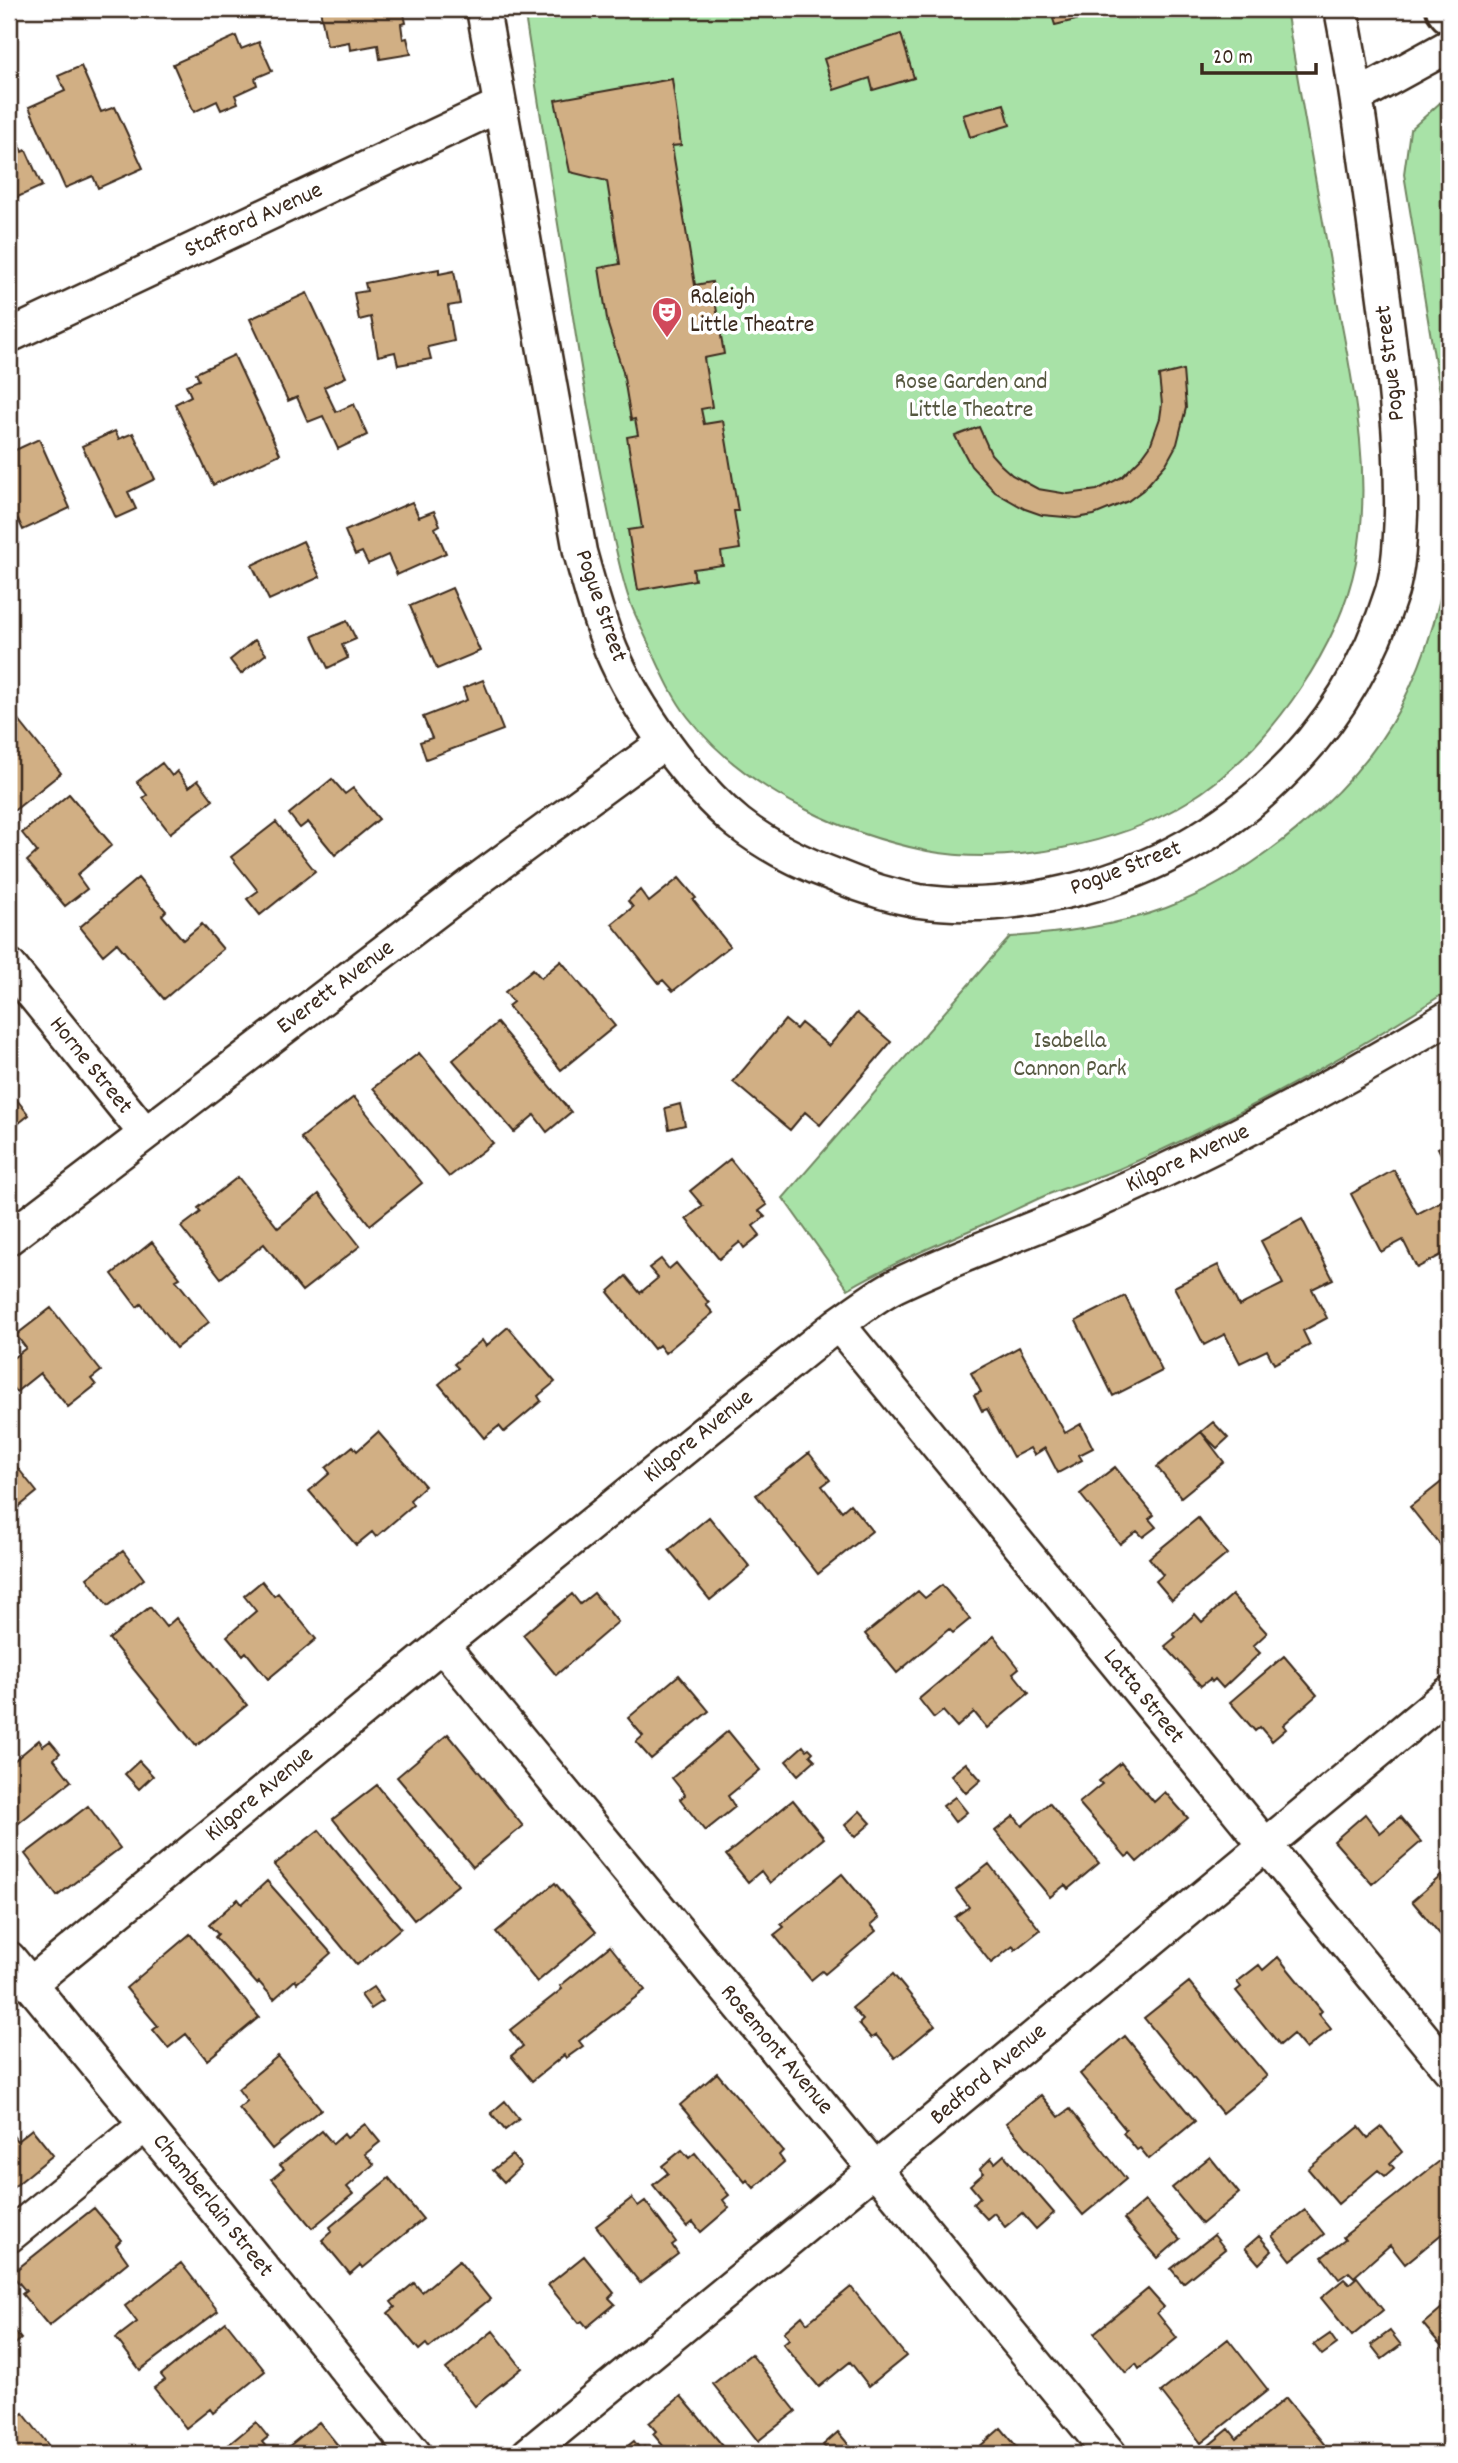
<svg xmlns="http://www.w3.org/2000/svg" width="1458" height="2463" font-family="Dekko,sans-serif">
  <style>
    .green { fill: #a8e2a7; stroke: #728662; stroke-width: 2 }
    .building { fill: #d1af84; stroke: #3b2a1e; stroke-width: 2 }
    .lines { fill: none; stroke-linecap: round; stroke-linejoin: round }
    .minor-casing { stroke: #3b2a1e; stroke-width: 37 }
    .tertiary-casing { stroke: #3b2a1e; stroke-width: 44 }
    .minor { stroke: #fff; stroke-width: 32 }
    .tertiary { stroke: #fff; stroke-width: 38 }
    .labels { text-anchor: middle; dominant-baseline: central; stroke-width: 7; stroke-linejoin: round; paint-order: stroke }
    .street-label { font-size: 24px; fill: #3b2a1e; stroke: #fff }
    .poi-label { font-size: 24px; fill: #3b2a1e; stroke: #fff; text-anchor: start }
    .park-label { font-size: 24px; fill: #565840; stroke: #fff }
  </style>
  <rect width="100%" height="100%" fill="#fff"/>
  <filter id="ink" filterUnits="userSpaceOnUse"><feTurbulence type="fractalNoise" baseFrequency=".0143" numOctaves="2"/><feDisplacementMap in="SourceGraphic" scale="14" xChannelSelector="R" yChannelSelector="G"/><feConvolveMatrix kernelMatrix="1 2 1 2 8 2 1 2 1" color-interpolation-filters="sRGB"/></filter>
  <g filter="url(#ink)">
    <!-- green -->
    <path class="green" d="M 524,9 L 1286,9 C 1301,101 1318,193 1334,284 C 1351,375 1374,470 1356,562 C 1347,607 1326,651 1300,689 C 1270,733 1233,774 1187,802 C 1118,845 1007,866 927,851 C 884,842 844,829 805,809 C 761,787 719,757 688,717 C 673,698 662,673 652,651 C 645,635 636,618 630,602 C 618,568 613,532 605,497 C 593,437 582,377 573,317 C 556,214 540,112 524,9 Z
      M 1442,101 L 1449,101 L 1449,447 L 1404,174 L 1410,130 Z
      M 1449,536 L 1449,990 C 1345,1058 1233,1120 1119,1169 C 1096,1178 1072,1185 1049,1194 C 1030,1202 1011,1212 991,1221 C 943,1242 894,1262 848,1289 L 783,1198 L 1010,937 C 1063,933 1116,926 1166,908 C 1254,875 1356,792 1400,708 C 1427,655 1445,595 1449,536 Z"/>
    <!-- building -->
    <path class="building" d="M 320,9 L 403,9 L 406,23 L 401,24 L 403,39 L 407,38 L 411,54 L 380,59 L 378,45 L 350,50 L 349,42 L 327,46 Z
      M 1050,9 L 1086,9 L 1088,17 L 1055,25 Z
      M 901,34 L 914,78 L 873,90 L 870,78 L 834,90 L 824,59 Z
      M 236,36 L 241,49 L 259,42 L 272,71 L 255,78 L 257,85 L 235,95 L 238,103 L 221,110 L 217,101 L 194,112 L 173,64 Z
      M 81,66 L 101,112 L 115,107 L 143,168 L 98,188 L 93,176 L 65,188 L 29,107 L 65,91 L 58,76 Z
      M 672,79 L 681,145 L 672,146 L 695,285 L 712,282 L 724,354 L 704,358 L 712,407 L 701,409 L 704,424 L 723,421 L 738,511 L 734,511 L 740,549 L 721,552 L 723,565 L 693,569 L 695,580 L 638,590 L 628,530 L 642,528 L 627,437 L 638,435 L 635,419 L 631,420 L 623,372 L 608,325 L 599,268 L 620,264 L 607,181 L 570,172 L 555,100 Z
      M 1004,104 L 1010,125 L 970,137 L 963,115 Z
      M 11,127 L 22,152 L 26,150 L 42,186 L 9,201 L 9,128 Z
      M 439,269 L 439,274 L 454,271 L 460,304 L 448,306 L 454,341 L 428,347 L 431,359 L 398,365 L 395,352 L 378,356 L 371,317 L 359,320 L 354,293 L 367,291 L 365,283 Z
      M 307,293 L 346,377 L 324,387 L 336,412 L 354,404 L 367,435 L 338,449 L 323,416 L 308,422 L 297,397 L 288,401 L 250,319 Z
      M 234,355 L 280,454 L 213,485 L 175,404 L 191,396 L 186,385 L 199,380 L 196,373 Z
      M 1183,370 L 1186,408 L 1177,444 L 1166,464 L 1143,490 L 1128,501 L 1094,515 L 1076,518 L 1042,515 L 1025,509 L 995,492 L 971,466 L 955,436 L 979,427 L 991,454 L 1001,465 L 1012,475 L 1038,489 L 1068,494 L 1097,490 L 1122,477 L 1142,457 L 1150,446 L 1160,418 L 1162,404 L 1159,376 Z
      M 115,431 L 119,439 L 133,433 L 155,479 L 128,492 L 136,509 L 116,518 L 82,446 Z
      M 39,439 L 70,508 L 23,530 L 18,519 L 9,523 L 9,453 Z
      M 412,502 L 419,517 L 434,511 L 440,525 L 435,528 L 446,553 L 397,575 L 388,555 L 368,564 L 362,552 L 355,555 L 345,531 Z
      M 303,541 L 320,577 L 269,600 L 252,565 Z
      M 452,588 L 480,651 L 437,669 L 410,606 Z
      M 347,621 L 356,639 L 342,645 L 348,658 L 328,668 L 313,636 Z
      M 255,640 L 266,654 L 241,674 L 230,660 Z
      M 483,680 L 503,730 L 426,759 L 420,742 L 432,738 L 423,717 L 467,700 L 463,688 Z
      M 9,708 L 61,773 L 10,814 L 9,812 Z
      M 162,763 L 172,776 L 177,771 L 189,787 L 198,780 L 213,800 L 170,833 L 143,798 L 147,795 L 137,782 Z
      M 332,779 L 345,794 L 353,788 L 379,819 L 335,855 L 308,822 L 300,828 L 289,814 Z
      M 69,794 L 112,845 L 77,875 L 87,889 L 65,906 L 27,861 L 37,852 L 22,833 Z
      M 276,822 L 315,871 L 260,915 L 247,899 L 258,891 L 231,857 Z
      M 138,878 L 166,911 L 162,915 L 183,940 L 202,924 L 223,949 L 164,999 L 117,943 L 103,955 L 80,927 Z
      M 679,878 L 696,898 L 693,900 L 730,946 L 673,991 L 663,980 L 659,983 L 612,924 L 633,907 L 628,901 L 640,890 L 649,902 Z
      M 561,961 L 615,1026 L 561,1070 L 508,1006 L 513,1002 L 505,992 L 533,969 L 541,978 Z
      M 857,1013 L 891,1042 L 820,1125 L 805,1112 L 790,1130 L 733,1082 L 785,1020 L 796,1029 L 801,1023 L 829,1046 Z
      M 497,1023 L 571,1112 L 547,1132 L 534,1115 L 514,1132 L 453,1060 Z
      M 419,1053 L 493,1143 L 449,1177 L 373,1088 Z
      M 9,1090 L 29,1115 L 9,1131 Z
      M 354,1097 L 422,1183 L 370,1225 L 301,1138 Z
      M 680,1104 L 685,1125 L 669,1129 L 665,1108 Z
      M 1449,1142 L 1449,1171 L 1438,1148 Z
      M 730,1159 L 767,1205 L 759,1211 L 765,1217 L 753,1226 L 760,1235 L 744,1248 L 740,1242 L 719,1259 L 686,1219 L 703,1206 L 690,1191 Z
      M 1394,1170 L 1417,1214 L 1449,1197 L 1449,1266 L 1443,1254 L 1417,1268 L 1403,1240 L 1381,1252 L 1351,1194 Z
      M 238,1177 L 278,1228 L 319,1194 L 360,1246 L 302,1291 L 264,1244 L 221,1278 L 181,1227 L 201,1212 L 198,1208 Z
      M 1302,1219 L 1333,1279 L 1312,1289 L 1327,1318 L 1303,1331 L 1310,1345 L 1274,1364 L 1267,1350 L 1240,1363 L 1225,1334 L 1204,1345 L 1174,1287 L 1218,1265 L 1239,1306 L 1283,1284 L 1261,1241 Z
      M 152,1242 L 180,1278 L 176,1280 L 209,1322 L 176,1348 L 141,1304 L 137,1307 L 112,1274 Z
      M 661,1259 L 669,1269 L 676,1263 L 709,1303 L 706,1305 L 713,1313 L 665,1353 L 659,1345 L 654,1349 L 608,1292 L 626,1276 L 640,1293 L 658,1278 L 649,1268 Z
      M 1125,1296 L 1162,1371 L 1113,1396 L 1076,1321 Z
      M 51,1308 L 101,1371 L 91,1379 L 96,1385 L 68,1407 L 40,1373 L 16,1392 L 9,1383 L 9,1361 L 26,1348 L 16,1335 Z
      M 508,1327 L 555,1382 L 538,1396 L 541,1401 L 504,1432 L 499,1426 L 484,1438 L 439,1384 L 458,1368 L 454,1364 L 482,1340 L 486,1346 Z
      M 1019,1347 L 1065,1433 L 1081,1424 L 1093,1448 L 1079,1455 L 1082,1460 L 1058,1473 L 1045,1448 L 1034,1455 L 1030,1448 L 1013,1457 L 987,1409 L 982,1411 L 974,1395 L 981,1392 L 971,1373 Z
      M 1213,1422 L 1228,1438 L 1217,1448 L 1201,1432 Z
      M 378,1432 L 425,1486 L 410,1500 L 413,1505 L 376,1537 L 372,1532 L 356,1545 L 309,1491 L 330,1473 L 326,1468 L 353,1446 L 357,1451 Z
      M 1201,1432 L 1224,1462 L 1181,1497 L 1157,1467 Z
      M 809,1453 L 830,1480 L 822,1486 L 842,1511 L 850,1504 L 872,1531 L 818,1574 L 756,1495 Z
      M 9,1457 L 37,1492 L 9,1515 Z
      M 1115,1467 L 1154,1515 L 1149,1519 L 1156,1527 L 1143,1537 L 1137,1531 L 1120,1544 L 1080,1494 Z
      M 1449,1476 L 1449,1556 L 1410,1507 Z
      M 709,1517 L 750,1567 L 710,1600 L 669,1550 Z
      M 1198,1518 L 1227,1554 L 1172,1600 L 1156,1581 L 1163,1575 L 1149,1558 Z
      M 123,1551 L 144,1579 L 108,1606 L 87,1578 Z
      M 262,1581 L 274,1596 L 278,1593 L 316,1639 L 268,1679 L 246,1652 L 243,1655 L 227,1636 L 256,1611 L 244,1596 Z
      M 942,1585 L 970,1619 L 953,1633 L 949,1629 L 897,1673 L 865,1634 L 918,1591 L 925,1598 Z
      M 594,1593 L 618,1622 L 556,1675 L 523,1635 L 572,1594 L 580,1604 Z
      M 1232,1595 L 1267,1633 L 1253,1646 L 1260,1653 L 1223,1688 L 1215,1679 L 1212,1682 L 1210,1679 L 1201,1686 L 1165,1646 L 1176,1637 L 1173,1634 L 1195,1614 L 1202,1622 Z
      M 150,1607 L 166,1627 L 176,1618 L 247,1705 L 196,1746 L 109,1639 Z
      M 994,1636 L 1019,1668 L 1013,1673 L 1029,1693 L 987,1728 L 974,1712 L 957,1727 L 943,1711 L 934,1718 L 919,1699 Z
      M 1284,1656 L 1317,1695 L 1283,1725 L 1286,1729 L 1272,1741 L 1260,1727 L 1255,1731 L 1230,1702 Z
      M 679,1675 L 709,1711 L 651,1759 L 636,1742 L 643,1736 L 628,1718 Z
      M 728,1731 L 760,1770 L 728,1796 L 735,1807 L 705,1831 L 680,1799 L 685,1795 L 684,1793 L 672,1778 Z
      M 448,1734 L 523,1826 L 473,1867 L 397,1777 Z
      M 39,1740 L 43,1746 L 50,1741 L 60,1753 L 54,1759 L 71,1781 L 9,1831 L 9,1765 Z
      M 803,1746 L 806,1750 L 809,1748 L 813,1752 L 810,1755 L 815,1760 L 798,1775 L 786,1761 Z
      M 139,1761 L 153,1776 L 139,1789 L 125,1774 Z
      M 966,1763 L 981,1780 L 966,1793 L 951,1775 Z
      M 1121,1763 L 1154,1802 L 1165,1792 L 1188,1818 L 1137,1862 L 1130,1854 L 1126,1857 L 1079,1803 L 1102,1784 L 1099,1781 Z
      M 377,1785 L 458,1885 L 414,1920 L 333,1819 Z
      M 955,1797 L 967,1812 L 955,1822 L 943,1806 Z
      M 793,1800 L 824,1838 L 770,1883 L 761,1871 L 748,1882 L 726,1855 Z
      M 1049,1803 L 1099,1863 L 1068,1889 L 1065,1885 L 1050,1897 L 995,1831 L 1014,1816 L 1022,1826 Z
      M 88,1806 L 120,1848 L 57,1896 L 25,1854 Z
      M 860,1811 L 871,1823 L 855,1837 L 845,1825 Z
      M 1365,1814 L 1380,1833 L 1400,1817 L 1421,1842 L 1372,1884 L 1334,1841 Z
      M 319,1830 L 401,1928 L 357,1965 L 274,1865 Z
      M 989,1864 L 1040,1930 L 1015,1950 L 1013,1946 L 991,1963 L 955,1917 L 969,1907 L 956,1890 Z
      M 1449,1869 L 1449,1945 L 1412,1901 Z
      M 842,1874 L 879,1918 L 871,1925 L 876,1931 L 825,1974 L 822,1971 L 811,1980 L 774,1935 L 784,1927 L 781,1924 Z
      M 267,1881 L 331,1953 L 297,1983 L 295,1980 L 274,1999 L 259,1982 L 257,1984 L 215,1937 L 218,1934 L 209,1925 L 238,1899 L 242,1904 Z
      M 555,1883 L 596,1932 L 537,1982 L 496,1932 Z
      M 190,1934 L 259,2017 L 207,2060 L 186,2034 L 168,2048 L 153,2030 L 158,2026 L 126,1988 Z
      M 610,1946 L 645,1990 L 579,2041 L 583,2046 L 566,2058 L 564,2055 L 532,2081 L 511,2056 L 523,2046 L 510,2030 L 562,1989 L 560,1986 Z
      M 1278,1957 L 1322,2011 L 1319,2014 L 1331,2029 L 1306,2049 L 1293,2034 L 1280,2045 L 1236,1991 L 1241,1987 L 1237,1982 L 1259,1965 L 1263,1970 Z
      M 893,1974 L 935,2025 L 895,2058 L 876,2035 L 871,2038 L 859,2024 L 863,2020 L 852,2008 Z
      M 1189,1982 L 1267,2076 L 1222,2113 L 1144,2018 Z
      M 373,1987 L 383,2001 L 371,2009 L 361,1995 Z
      M 1125,2036 L 1195,2121 L 1149,2159 L 1140,2148 L 1137,2150 L 1123,2133 L 1126,2130 L 1080,2074 Z
      M 278,2056 L 321,2109 L 272,2149 L 239,2108 L 247,2101 L 238,2089 Z
      M 717,2073 L 783,2151 L 779,2155 L 784,2162 L 754,2188 L 747,2180 L 745,2182 L 680,2105 Z
      M 1041,2095 L 1059,2117 L 1070,2109 L 1126,2179 L 1083,2215 L 1006,2123 Z
      M 505,2101 L 519,2119 L 505,2130 L 491,2113 Z
      M 365,2124 L 380,2142 L 365,2154 L 374,2164 L 347,2187 L 353,2194 L 312,2228 L 272,2179 L 284,2169 L 280,2165 L 322,2131 L 333,2144 L 344,2134 L 347,2138 Z
      M 1359,2127 L 1368,2138 L 1382,2127 L 1402,2152 L 1390,2163 L 1394,2168 L 1385,2176 L 1378,2170 L 1338,2204 L 1308,2169 Z
      M 32,2129 L 53,2155 L 9,2191 L 9,2130 L 17,2141 Z
      M 682,2150 L 689,2158 L 695,2153 L 729,2195 L 723,2200 L 729,2208 L 701,2232 L 693,2222 L 687,2227 L 653,2185 L 668,2173 L 662,2166 Z
      M 512,2155 L 521,2166 L 504,2182 L 493,2170 Z
      M 1004,2155 L 1054,2213 L 1036,2229 L 1022,2213 L 1005,2227 L 994,2213 L 987,2219 L 973,2204 L 980,2197 L 970,2185 L 984,2173 L 980,2169 L 991,2158 L 995,2163 Z
      M 1210,2157 L 1239,2193 L 1202,2224 L 1172,2188 Z
      M 1441,2160 L 1449,2169 L 1449,2228 L 1405,2264 L 1390,2245 L 1354,2277 L 1349,2272 L 1339,2279 L 1322,2257 L 1345,2240 L 1343,2237 Z
      M 389,2178 L 423,2219 L 363,2268 L 360,2265 L 350,2274 L 322,2240 L 332,2231 L 330,2227 Z
      M 632,2198 L 638,2206 L 645,2201 L 676,2242 L 672,2245 L 678,2254 L 640,2283 L 596,2226 Z
      M 1145,2201 L 1180,2239 L 1158,2258 L 1124,2219 Z
      M 94,2208 L 121,2240 L 116,2245 L 128,2262 L 49,2326 L 22,2294 L 26,2291 L 11,2274 Z
      M 1305,2210 L 1324,2234 L 1291,2260 L 1272,2236 Z
      M 1214,2235 L 1225,2249 L 1183,2283 L 1171,2269 Z
      M 1259,2236 L 1272,2251 L 1259,2264 L 1245,2248 Z
      M 584,2256 L 614,2293 L 609,2298 L 615,2304 L 587,2327 L 582,2321 L 579,2323 L 548,2285 Z
      M 459,2261 L 490,2299 L 429,2348 L 426,2344 L 419,2350 L 388,2313 L 395,2307 L 391,2302 L 414,2283 L 422,2292 Z
      M 181,2263 L 218,2311 L 140,2370 L 116,2338 L 137,2322 L 125,2306 Z
      M 1357,2277 L 1383,2310 L 1352,2336 L 1321,2298 L 1344,2279 L 1349,2284 Z
      M 851,2287 L 906,2356 L 869,2386 L 850,2362 L 819,2387 L 783,2344 L 789,2339 L 784,2332 L 802,2316 L 807,2323 Z
      M 1148,2289 L 1164,2307 L 1157,2313 L 1177,2338 L 1139,2369 L 1136,2364 L 1126,2373 L 1094,2333 Z
      M 1449,2302 L 1449,2346 L 1445,2350 L 1423,2324 Z
      M 226,2322 L 265,2371 L 213,2413 L 210,2409 L 186,2428 L 154,2388 L 165,2380 L 161,2375 Z
      M 9,2324 L 21,2339 L 9,2350 Z
      M 493,2331 L 522,2368 L 475,2406 L 446,2369 Z
      M 1390,2331 L 1401,2345 L 1382,2359 L 1371,2345 Z
      M 1330,2334 L 1337,2344 L 1322,2355 L 1314,2345 Z
      M 1228,2339 L 1268,2390 L 1201,2443 L 1161,2392 Z
      M 751,2354 L 796,2411 L 758,2441 L 713,2384 Z
      M 681,2396 L 728,2452 L 726,2454 L 670,2454 L 653,2434 L 656,2431 L 649,2423 Z
      M 1286,2398 L 1329,2450 L 1323,2454 L 1206,2454 L 1203,2450 L 1229,2429 L 1237,2439 Z
      M 23,2413 L 53,2451 L 49,2454 L 9,2454 L 9,2424 Z
      M 256,2422 L 268,2437 L 262,2442 L 272,2454 L 236,2454 L 228,2445 Z
      M 319,2422 L 345,2454 L 286,2454 L 283,2451 Z
      M 1001,2428 L 1023,2454 L 971,2454 Z
      M 838,2432 L 854,2451 L 850,2454 L 831,2454 L 823,2445 Z
      M 634,2441 L 641,2450 L 644,2447 L 650,2454 L 618,2454 Z"/>
    <g class="lines">
      <!-- minor casing -->
      <g class="minor-casing">
        <path id="minor" d="M 483,9 L 580,552 C 589,585 598,618 611,650 C 635,707 690,784 738,823 C 767,846 802,863 837,876 C 863,887 891,896 919,901 C 967,908 1018,903 1065,892 C 1221,857 1344,745 1392,591 C 1399,567 1400,539 1401,514 C 1402,438 1393,366 1383,291 C 1370,196 1359,102 1341,9
          M 1358,96 L 1449,46
          M 9,336 L 500,105
          M 9,965 L 145,1133
          M 9,1238 L 476,881 L 665,742
          M 838,1324 L 1449,2069
          M 442,1645 L 1110,2454
          M 9,1958 L 415,2454
          M 30,1984 L 442,1645 L 838,1324 C 856,1312 875,1296 895,1286 C 961,1254 1030,1231 1096,1202 C 1219,1148 1335,1086 1449,1017
          M 9,2236 L 145,2125
          M 528,2454 L 875,2169 L 1449,1693"/>
      </g>
      <!-- tertiary casing -->
      <g class="tertiary-casing">
        <path id="tertiary" d="M 1446,9 L 1449,13"/>
      </g>
      <!-- minor -->
      <use href="#minor" class="minor"/>
      <!-- tertiary -->
      <use href="#tertiary" class="tertiary"/>
    </g>
  </g>
  <!-- icons -->
  <defs>
    <g id="theatre-pin" transform="scale(1.575)"><path d="M0 17L-7.5 6A9.5 9.5 0 1 1 7.5 6Z" fill="#d1495b" stroke="#fff"/><path d="M-5-5.5Q0-4 5-5.5V0Q5 5 0 6Q-5 5-5 0ZM-3.3-2.5H-1v1.5H-3.3ZM1-2.5H3.3v1.5H1ZM-2.8 1Q0 5.5 2.8 1Z" fill="#fff"/></g>
  </defs>
  <g fill-rule="evenodd">
    <use href="#theatre-pin" x="667" y="312"/>
  </g>
  <g class="labels">
    <!-- street labels -->
    <g class="street-label">
      <text transform="translate(254 221) rotate(-25)">Stafford Avenue</text>
      <text transform="translate(1391 363) rotate(-97)">Pogue Street</text>
      <text transform="translate(600 606) rotate(71)">Pogue Street</text>
      <text transform="translate(1126 869) rotate(-21)">Pogue Street</text>
      <text transform="translate(336 988) rotate(-37)">Everett Avenue</text>
      <text transform="translate(90 1066) rotate(51)">Horne Street</text>
      <text transform="translate(1188 1159) rotate(-25)">Kilgore Avenue</text>
      <text transform="translate(699 1437) rotate(-39)">Kilgore Avenue</text>
      <text transform="translate(1143 1697) rotate(51)">Latta Street</text>
      <text transform="translate(260 1795) rotate(-40)">Kilgore Avenue</text>
      <text transform="translate(776 2050) rotate(50)">Rosemont Avenue</text>
      <text transform="translate(989 2075) rotate(-40)">Bedford Avenue</text>
      <text transform="translate(212 2206) rotate(51)">Chamberlain Street</text>
    </g>
    <!-- poi labels -->
    <g class="poi-label">
      <text x="690" y="298">Raleigh<tspan x="690" dy="28">Little Theatre</tspan></text>
    </g>
    <!-- park labels -->
    <g class="park-label">
      <text x="971" y="383">Rose Garden and<tspan x="971" dy="28">Little Theatre</tspan></text>
      <text x="1070" y="1042">Isabella<tspan x="1070" dy="28">Cannon Park</tspan></text>
    </g>
  </g>
  <!-- margin -->
  <rect width="1458" height="2463" fill="none" stroke="#fff" stroke-width="35"/>
  <rect x="18" y="18" width="1423" height="2428" fill="none" stroke="#3b2a1e" stroke-width="2.5" filter="url(#ink)"/>
  <!-- scale -->
  <path d="M1202 63v10h114v-10" fill="none" stroke="#3b2a1e" stroke-width="3.5"/>
  <text x="1213" y="63" font-size="21" fill="#3b2a1e" stroke="#ffffff" stroke-width="5" paint-order="stroke">20 m</text>
</svg>
